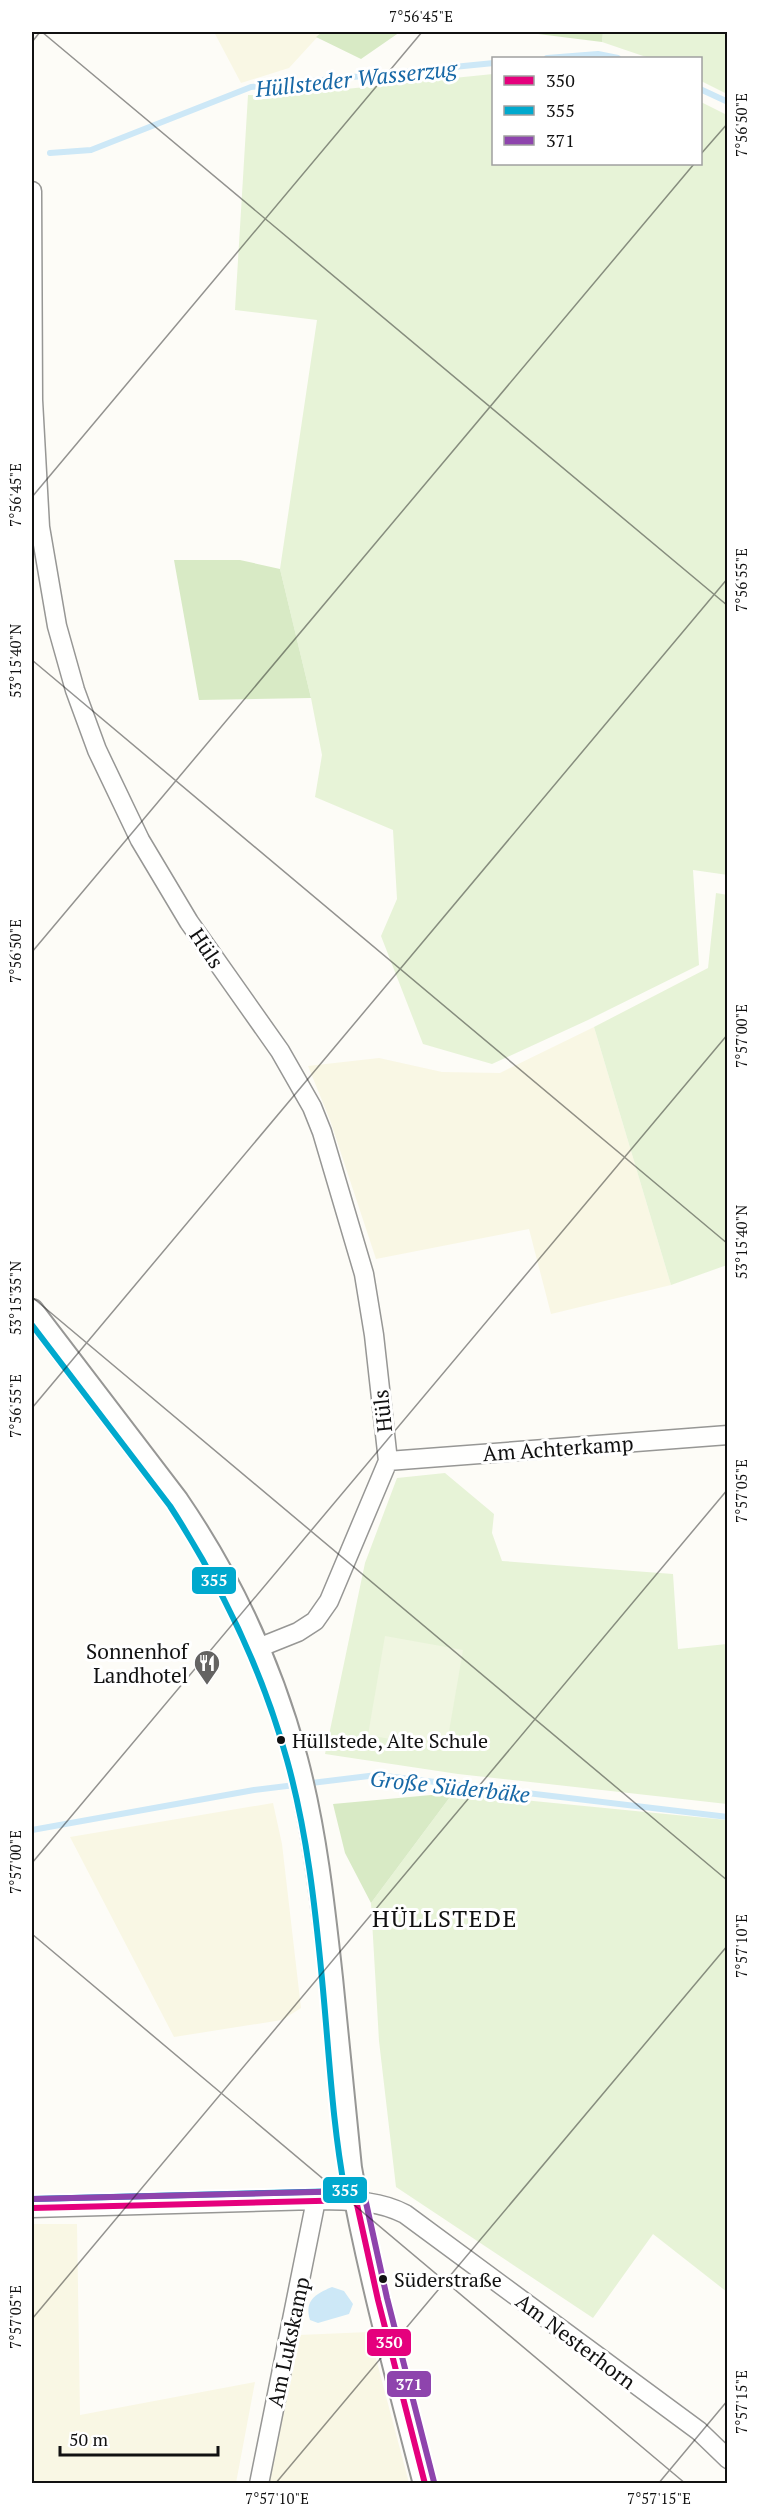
<svg xmlns="http://www.w3.org/2000/svg" width="759" height="2515" font-family="'PT Serif',serif">
  <style>
    .farmland { fill: #f9f7e4 }
    .green { fill: #e7f3d7 }
    .forest { fill: #d8eac5 }
    .pitch { fill: #f0f6e1 }
    .water { fill: #cde8f7 }
    .lines { fill: none; stroke-linecap: round; stroke-linejoin: round }
    .stream { stroke: #cde8f7; stroke-width: 6 }
    .minor-casing { stroke: #979795; stroke-width: 21 }
    .tertiary-casing { stroke: #979795; stroke-width: 26 }
    .minor { stroke: #fffffe; stroke-width: 18 }
    .tertiary { stroke: #fffffe; stroke-width: 22 }
    .bus-1-casing { stroke: #fff; stroke-width: 10 }
    .bus-2-casing { stroke: #fff; stroke-width: 10 }
    .bus-3-casing { stroke: #fff; stroke-width: 10 }
    .bus-1 { stroke: #e5007d; stroke-width: 6 }
    .bus-2 { stroke: #00a9ce; stroke-width: 6 }
    .bus-3 { stroke: #8e44ad; stroke-width: 6 }
    .ticks { fill: none; stroke: #111; stroke-width: 1.5; stroke-opacity: 0.45 }
    .bus-dot { fill: #111; stroke: #fff; stroke-width: 2 }
    .labels { text-anchor: middle; dominant-baseline: central; stroke-width: 6; stroke-linejoin: round; paint-order: stroke }
    .bus-label { font-size: 20px; fill: #111; stroke: #fff; text-anchor: start }
    .street-label { font-size: 21px; fill: #111; stroke: #fff }
    .poi-label { font-size: 21px; fill: #111; stroke: #fff; text-anchor: end }
    .water-label { font-size: 22px; font-style: italic; fill: #1768a6; stroke: #fff }
    .quarter-label { font-size: 24px; letter-spacing: 1.5px; fill: #111; stroke: #fff }
    .line-badge { stroke: #fff; stroke-width: 2 }
    .badge-label { font-size: 16px; text-anchor: middle; font-weight: bold; fill: #fff }
    .neatline { fill: none; stroke: #111; stroke-width: 2 }
    .ticks-label { font-size: 15px; text-anchor: middle; fill: #111 }
  </style>
  <rect width="100%" height="100%" fill="#fdfcf7"/>
  <!-- farmland -->
  <path class="farmland" d="M 214,32 L 322,32 L 289,68 L 241,83 Z
    M 594,1027 L 671,1285 L 551,1314 L 529,1229 L 376,1259 L 330,1120 L 308,1066 L 379,1058 L 442,1072 L 500,1073 Z
    M 273,1803 L 282,1844 L 301,2008 L 282,2020 L 174,2037 L 70,1837 Z
    M 32,2224 L 77,2224 L 80,2415 L 255,2382 L 236,2483 L 32,2483 Z
    M 369,2332 L 409,2483 L 264,2484 L 283,2388 L 299,2335 Z"/>
  <!-- green -->
  <path class="green" d="M 603,32 L 727,32 L 727,94 L 701,81 L 700,58 L 649,58 L 602,42 Z
    M 493,74 L 494,164 L 700,164 L 701,102 L 727,115 L 728,875 L 693,870 L 699,965 L 588,1020 L 492,1064 L 423,1044 L 381,936 L 397,899 L 393,830 L 315,797 L 322,755 L 311,698 L 280,569 L 317,320 L 235,310 L 248,95 L 277,96 Z
    M 716,893 L 728,895 L 727,1265 L 671,1285 L 594,1027 L 708,968 Z
    M 445,1473 L 494,1514 L 492,1533 L 502,1561 L 673,1574 L 678,1649 L 727,1644 L 727,1804 L 458,1774 L 325,1754 L 365,1563 L 397,1478 Z
    M 453,1793 L 727,1820 L 727,2292 L 653,2234 L 593,2318 L 396,2187 L 379,2041 L 371,1903 Z"/>
  <!-- forest -->
  <path class="forest" d="M 322,32 L 400,32 L 361,59 L 316,37 Z
    M 522,32 L 603,32 L 602,42 Z
    M 174,560 L 240,560 L 280,569 L 311,698 L 199,700 Z
    M 453,1793 L 371,1903 L 345,1853 L 333,1804 Z"/>
  <!-- pitch -->
  <path class="pitch" d="M 385,1636 L 463,1650 L 446,1749 L 368,1735 Z"/>
  <!-- water -->
  <path class="water" d="M 332,2287 L 344,2291 L 353,2304 L 349,2314 L 318,2323 L 310,2320 C 304,2301 315,2294 332,2287 Z"/>
  <g class="lines">
    <!-- stream -->
    <path class="stream" d="M 547,58 L 598,54 L 618,58
      M 700,89 L 728,102
      M 50,153 L 91,150 L 251,87 L 494,63
      M 32,1830 L 254,1790 L 377,1775 L 728,1817"/>
    <!-- minor casing -->
    <g class="minor-casing">
      <path id="minor" d="M 32,191 L 33,400 L 40,527 L 57,626 L 75,690 L 97,750 L 140,840 L 189,922 L 280,1051 L 312,1107 L 322,1132 L 364,1274 L 374,1335 L 388,1461 L 329,1601 L 315,1621 L 298,1632 L 258,1648
        M 388,1461 L 728,1435
        M 32,2208 L 316,2200 C 348,2201 376,2199 405,2214 L 699,2431 L 728,2459
        M 259,2484 L 316,2200"/>
    </g>
    <!-- tertiary casing -->
    <g class="tertiary-casing">
      <path id="tertiary" d="M 32,1311 L 177,1501 C 231,1580 271,1666 296,1759 C 315,1831 323,1905 331,1978 C 337,2042 344,2105 350,2168 C 369,2274 398,2379 425,2484"/>
    </g>
    <!-- minor -->
    <use href="#minor" class="minor"/>
    <!-- tertiary -->
    <use href="#tertiary" class="tertiary"/>
    <!-- bus-1 casing -->
    <g class="bus-1-casing">
      <path id="bus-1" d="M 356,2200 L 378,2300 L 425,2484
        M 32,2208 L 356,2200"/>
    </g>
    <!-- bus-2 casing -->
    <g class="bus-2-casing">
      <path id="bus-2" d="M 32,1325 L 170,1506 C 221,1585 262,1669 287,1760 C 307,1832 315,1906 322,1979 C 329,2050 332,2122 345,2191 L 32,2199"/>
    </g>
    <!-- bus-3 casing -->
    <g class="bus-3-casing">
      <path id="bus-3" d="M 365,2198 L 387,2298 L 434,2482
        M 32,2199 L 356,2191"/>
    </g>
    <!-- bus-1 -->
    <use href="#bus-1" class="bus-1"/>
    <!-- bus-2 -->
    <use href="#bus-2" class="bus-2"/>
    <!-- bus-3 -->
    <use href="#bus-3" class="bus-3"/>
  </g>
  <!-- ticks -->
  <path class="ticks" d="M 42,32 L 728,606M 32,42 L 40,32M 700,155 L 728,123M 32,497 L 422,32M 32,660 L 728,1244M 32,952 L 694,164M 32,1297 L 728,1881M 32,1408 L 728,578M 32,1863 L 728,1034M 32,1934 L 686,2484M 32,2319 L 728,1489M 275,2484 L 728,1945M 658,2484 L 728,2400"/>
  <!-- icons -->
  <defs>
    <g id="restaurant-pin" transform="scale(1.35)"><path d="M0 17L-7.5 6A9.5 9.5 0 1 1 7.5 6Z" fill="#646362" stroke="#fff"/><path d="M-5-6h1v4h1v-4h1v4h1v-4h1v5L-1.5 .5V6h-2V.5L-5-1ZM5-6V6H3V1.5H1.5Q1.5-4 5-6Z" fill="#fff"/></g>
  </defs>
  <g fill-rule="evenodd">
    <use href="#restaurant-pin" x="207" y="1663"/>
  </g>
  <!-- markers -->
  <g class="bus-dot">
    <circle cx="281" cy="1740" r="5"/>
    <circle cx="383" cy="2279" r="5"/>
  </g>
  <g class="labels">
    <!-- bus labels -->
    <g class="bus-label">
      <text x="292" y="1740">Hüllstede, Alte Schule</text>
      <text x="394" y="2279">Süderstraße</text>
    </g>
    <!-- street labels -->
    <g class="street-label">
      <text transform="translate(207 948) rotate(56)">Hüls</text>
      <text transform="translate(382 1411) rotate(-96)">Hüls</text>
      <text transform="translate(558 1448) rotate(-4)">Am Achterkamp</text>
      <text transform="translate(576 2341) rotate(37)">Am Nesterhorn</text>
      <text transform="translate(288 2342) rotate(-78)">Am Lukskamp</text>
    </g>
    <!-- poi labels -->
    <g class="poi-label">
      <text x="188" y="1651">Sonnenhof<tspan x="188" dy="24">Landhotel</tspan></text>
    </g>
    <!-- water labels -->
    <g class="water-label">
      <text transform="translate(356 78) rotate(-6)">Hüllsteder Wasserzug</text>
      <text transform="translate(450 1786) rotate(6)">Große Süderbäke</text>
    </g>
    <!-- quarter labels -->
    <g class="quarter-label">
      <text x="445" y="1918">HÜLLSTEDE</text>
    </g>
  </g>
  <g class="line-badge">
    <rect x="191" y="1566" width="46" height="29" rx="6" fill="#00a9ce"/>
    <rect x="322" y="2176" width="46" height="28" rx="6" fill="#00a9ce"/>
    <rect x="366" y="2328" width="46" height="29" rx="6" fill="#e5007d"/>
    <rect x="386" y="2370" width="46" height="28" rx="6" fill="#8e44ad"/>
  </g>
  <g class="badge-label">
    <text x="214" y="1586">355</text>
    <text x="345" y="2196">355</text>
    <text x="389" y="2348">350</text>
    <text x="409" y="2390">371</text>
  </g>
  <!-- border -->
  <rect width="759" height="2515" fill="none" stroke="#ffffff" stroke-width="66"/>
  <!-- legend -->
  <rect x="492" y="57" width="210" height="108" fill="#ffffff" stroke="#a0a0a0" stroke-width="1.5"/>
  <rect x="504" y="76" width="30" height="9" fill="#e5007d" stroke="#a0a0a0" stroke-width="1.5"/>
  <text x="546" y="87" font-size="18" fill="#111111">350</text>
  <rect x="504" y="106" width="30" height="9" fill="#00a9ce" stroke="#a0a0a0" stroke-width="1.5"/>
  <text x="546" y="117" font-size="18" fill="#111111">355</text>
  <rect x="504" y="136" width="30" height="9" fill="#8e44ad" stroke="#a0a0a0" stroke-width="1.5"/>
  <text x="546" y="147" font-size="18" fill="#111111">371</text>
  <!-- scale -->
  <path d="M60 2446v9h158v-9" fill="none" stroke="#111111" stroke-width="3"/>
  <text x="69" y="2446" font-size="18" fill="#111111" stroke="#ffffff" stroke-width="4.5" paint-order="stroke">50 m</text>
  <rect x="33" y="33" width="693" height="2449" class="neatline"/>
  <g class="ticks-label">
    <text x="421" y="22">7°56'45"E</text>
    <text transform="translate(742 125) rotate(-90)" y="5">7°56'50"E</text>
    <text transform="translate(16 495) rotate(-90)" y="5">7°56'45"E</text>
    <text transform="translate(742 580) rotate(-90)" y="5">7°56'55"E</text>
    <text transform="translate(16 661) rotate(-90)" y="5">53°15'40"N</text>
    <text transform="translate(16 951) rotate(-90)" y="5">7°56'50"E</text>
    <text transform="translate(742 1036) rotate(-90)" y="5">7°57'00"E</text>
    <text transform="translate(742 1242) rotate(-90)" y="5">53°15'40"N</text>
    <text transform="translate(16 1298) rotate(-90)" y="5">53°15'35"N</text>
    <text transform="translate(16 1406) rotate(-90)" y="5">7°56'55"E</text>
    <text transform="translate(742 1491) rotate(-90)" y="5">7°57'05"E</text>
    <text transform="translate(16 1862) rotate(-90)" y="5">7°57'00"E</text>
    <text transform="translate(742 1946) rotate(-90)" y="5">7°57'10"E</text>
    <text transform="translate(16 2317) rotate(-90)" y="5">7°57'05"E</text>
    <text transform="translate(742 2402) rotate(-90)" y="5">7°57'15"E</text>
    <text x="277" y="2504">7°57'10"E</text>
    <text x="659" y="2504">7°57'15"E</text>
  </g>
</svg>
